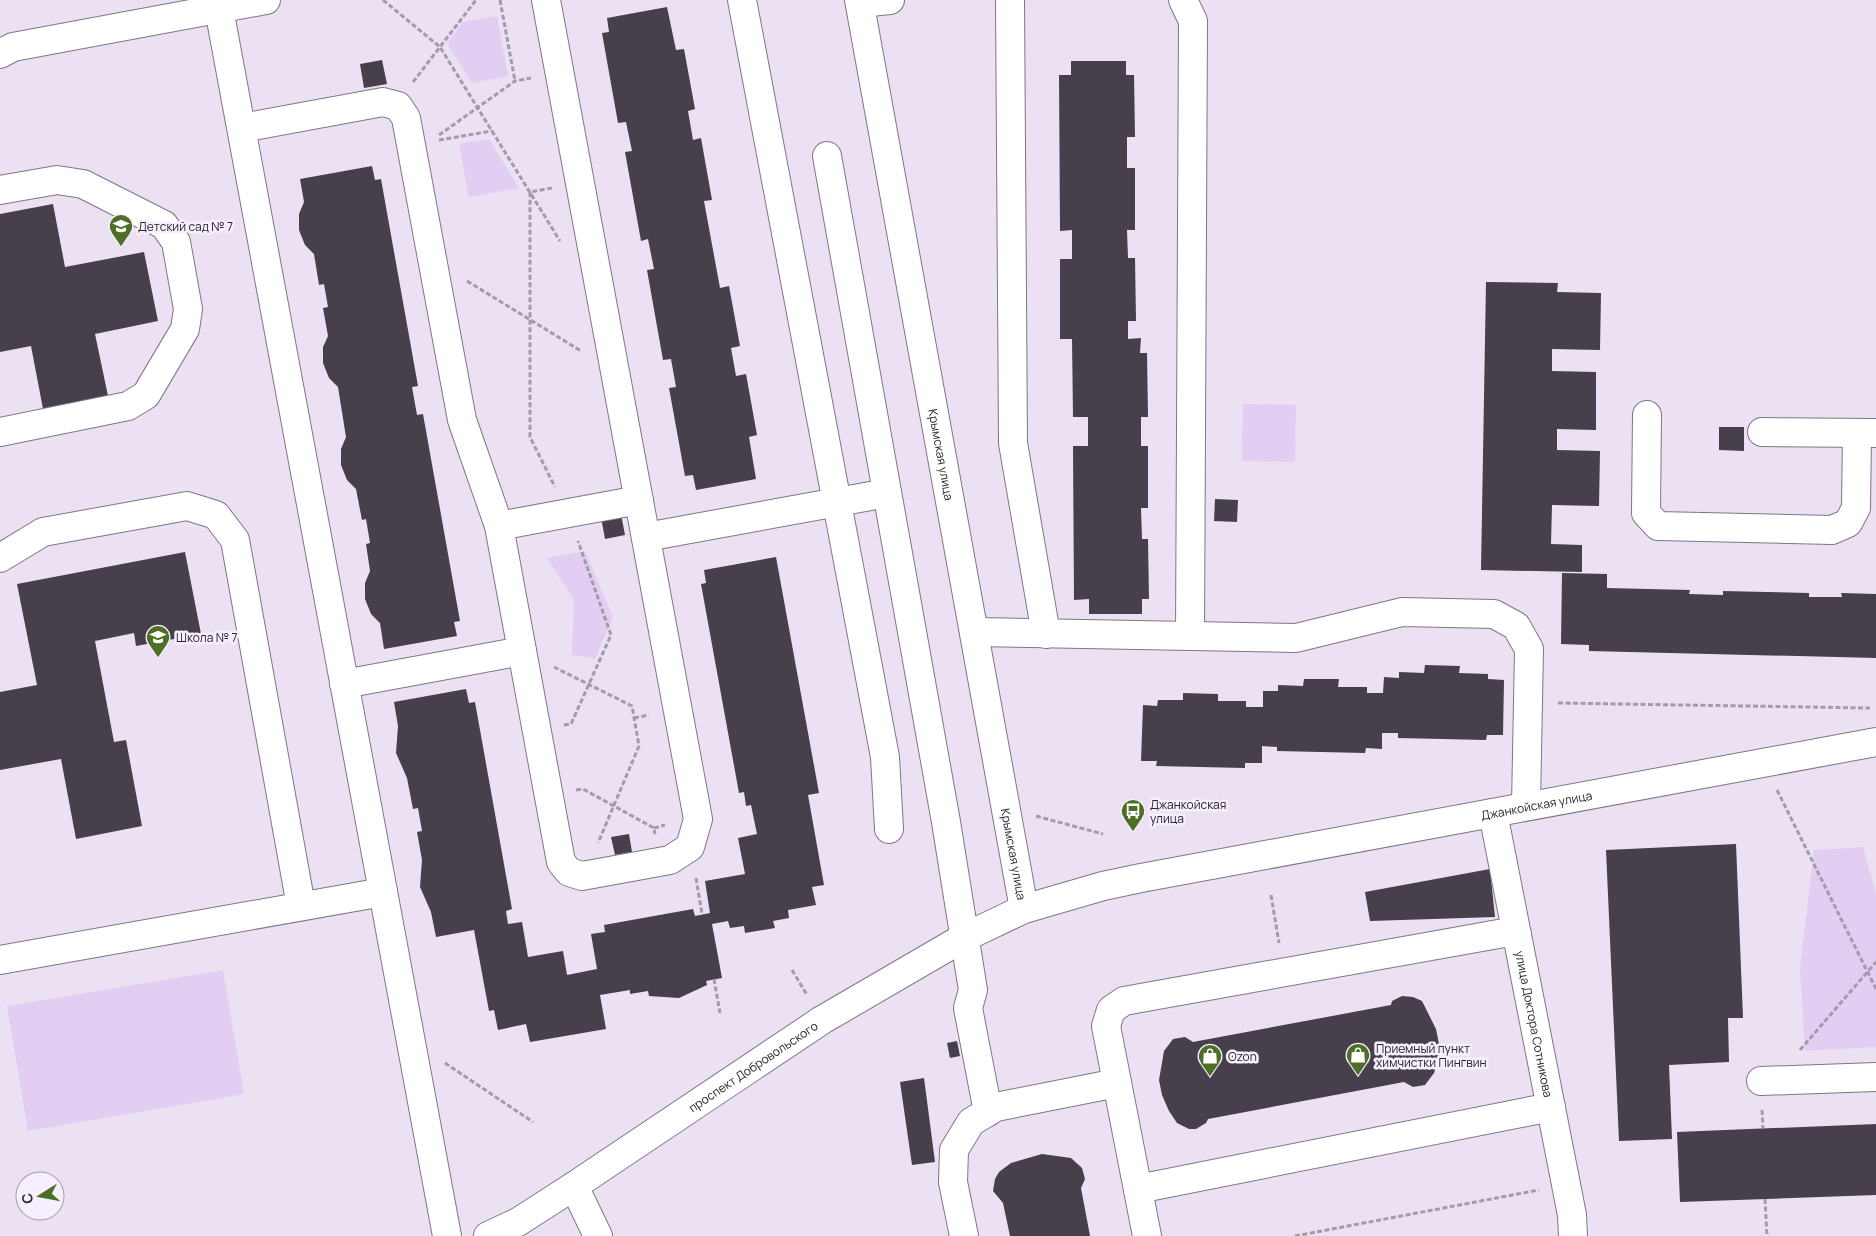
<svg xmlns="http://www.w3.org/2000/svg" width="1876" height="1236" font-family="Manrope,sans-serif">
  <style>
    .green { fill: #e2cef2 }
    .building { fill: #473f4c }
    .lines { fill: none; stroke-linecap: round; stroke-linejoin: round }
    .minor-casing { stroke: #7f7685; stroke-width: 30 }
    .path { stroke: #a39ba8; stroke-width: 3; stroke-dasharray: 5 2.5; stroke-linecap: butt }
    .minor { stroke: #fff; stroke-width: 28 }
    .labels { text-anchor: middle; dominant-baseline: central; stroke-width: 5; stroke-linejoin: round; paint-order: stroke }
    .poi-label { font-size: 12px; fill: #28252b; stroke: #f7effd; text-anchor: start }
    .street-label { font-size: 12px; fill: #28252b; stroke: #f7effd }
  </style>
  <rect width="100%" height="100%" fill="#ebe1f2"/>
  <!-- green -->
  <path class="green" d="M 497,16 L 508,76 L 472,83 L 447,43 L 463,22 Z
    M 489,139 L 519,188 L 469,197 L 459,144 Z
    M 1243,404 L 1296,405 L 1295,462 L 1242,461 Z
    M 585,551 L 613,617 L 595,659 L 572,655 L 574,600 L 547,558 Z
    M 1863,847 L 1876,893 L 1876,1047 L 1805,1051 L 1800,968 L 1814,850 Z
    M 223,970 L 244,1094 L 28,1131 L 7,1006 Z"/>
  <!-- building -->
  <path class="building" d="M 667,7 L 676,50 L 684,49 L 695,109 L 688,111 L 693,140 L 701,138 L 712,200 L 704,201 L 720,288 L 729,286 L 740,346 L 731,348 L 736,376 L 746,374 L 757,435 L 749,437 L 756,479 L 696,490 L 693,475 L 685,476 L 669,388 L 676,387 L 671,359 L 663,360 L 647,270 L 654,269 L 648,239 L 641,241 L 625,152 L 632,151 L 626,122 L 618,123 L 602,33 L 609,32 L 607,18 Z
    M 382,60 L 387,84 L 364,88 L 360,64 Z
    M 1071,61 L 1126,61 L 1126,75 L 1134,75 L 1135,137 L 1127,137 L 1127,168 L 1135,168 L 1135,230 L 1127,230 L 1128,258 L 1135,258 L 1136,321 L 1128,321 L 1128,339 L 1141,338 L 1140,353 L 1147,353 L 1148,417 L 1141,417 L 1141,446 L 1148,446 L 1148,508 L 1141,508 L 1142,539 L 1148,539 L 1149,599 L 1142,599 L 1142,614 L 1089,614 L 1089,599 L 1074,600 L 1073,446 L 1088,446 L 1088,417 L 1073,417 L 1072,339 L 1060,339 L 1060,259 L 1072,259 L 1072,230 L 1060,231 L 1059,75 L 1071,75 Z
    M 372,166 L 375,180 L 381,179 L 418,386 L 412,387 L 417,415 L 423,414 L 460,621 L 454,622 L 457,636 L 384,649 L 380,623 L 371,614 L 365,599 L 365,583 L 370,571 L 366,544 L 370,543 L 366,519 L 362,520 L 356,489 L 347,480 L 341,465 L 341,449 L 346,437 L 338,387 L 329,378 L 323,363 L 323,347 L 328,336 L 323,308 L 328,307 L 324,284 L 319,285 L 314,254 L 305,245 L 299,230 L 299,214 L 304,202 L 300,179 Z
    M 53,204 L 65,267 L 144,252 L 158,321 L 95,334 L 108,396 L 43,409 L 31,346 L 0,352 L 0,214 Z
    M 1486,282 L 1558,283 L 1557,292 L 1601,293 L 1600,350 L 1552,349 L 1552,371 L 1596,372 L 1596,430 L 1557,429 L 1557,450 L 1600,451 L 1599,506 L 1552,505 L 1551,544 L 1582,545 L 1582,572 L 1481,570 Z
    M 1719,427 L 1744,427 L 1744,451 L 1719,450 Z
    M 1215,499 L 1238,500 L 1237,522 L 1214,521 Z
    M 621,514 L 625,535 L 605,539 L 601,517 Z
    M 185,552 L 201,634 L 136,646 L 134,633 L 95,641 L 114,742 L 126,740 L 142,826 L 76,839 L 61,759 L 0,770 L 0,692 L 37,685 L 17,584 Z
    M 776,557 L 819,793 L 808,795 L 824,885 L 812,887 L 816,905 L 788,910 L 789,918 L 773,921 L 775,928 L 745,933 L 744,926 L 730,928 L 728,921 L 712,924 L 722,978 L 706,981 L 707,985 L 679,998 L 649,996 L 648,991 L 630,994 L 630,990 L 600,995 L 606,1029 L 530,1042 L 526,1024 L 498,1030 L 494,1010 L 489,1011 L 474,930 L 436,937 L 431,912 L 420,887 L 422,860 L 417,832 L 422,831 L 418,808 L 413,809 L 407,778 L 396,753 L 398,726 L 394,702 L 466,689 L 469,703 L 475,702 L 512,909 L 506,911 L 508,924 L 522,922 L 528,957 L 563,951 L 567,975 L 597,969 L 591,934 L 605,932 L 604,925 L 693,909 L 695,916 L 710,913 L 705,881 L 745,874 L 738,838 L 757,834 L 751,805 L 746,806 L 744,792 L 739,793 L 701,584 L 706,583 L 704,570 Z
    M 1562,573 L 1607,574 L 1607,588 L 1690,590 L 1689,594 L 1723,595 L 1723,591 L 1767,592 L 1809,593 L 1809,597 L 1842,597 L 1841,593 L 1876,594 L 1876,658 L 1589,651 L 1589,645 L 1561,644 Z
    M 1425,665 L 1460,666 L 1459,673 L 1488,674 L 1488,679 L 1504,680 L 1503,735 L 1487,735 L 1486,740 L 1398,738 L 1398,733 L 1382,733 L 1382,749 L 1366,748 L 1365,753 L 1277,751 L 1277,747 L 1262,746 L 1262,763 L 1245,763 L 1245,768 L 1156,766 L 1157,761 L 1141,761 L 1143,705 L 1157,706 L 1158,700 L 1183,700 L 1183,693 L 1218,694 L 1218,701 L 1246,701 L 1246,707 L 1263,707 L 1263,691 L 1278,691 L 1278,685 L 1303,686 L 1304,679 L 1339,679 L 1338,687 L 1367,687 L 1367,693 L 1383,693 L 1384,677 L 1399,678 L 1399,672 L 1424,673 Z
    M 629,834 L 632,852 L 615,855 L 611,837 Z
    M 1736,844 L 1743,1018 L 1728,1018 L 1729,1062 L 1669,1065 L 1672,1139 L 1619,1141 L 1606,850 Z
    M 1490,869 L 1495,917 L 1370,921 L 1365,892 Z
    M 1402,996 L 1413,997 L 1422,1001 L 1436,1029 L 1439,1044 L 1438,1060 L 1434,1073 L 1425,1085 L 1413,1087 L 1404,1082 L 1208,1119 L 1206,1123 L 1196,1129 L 1189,1129 L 1177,1123 L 1169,1111 L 1162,1095 L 1159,1080 L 1164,1051 L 1173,1039 L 1185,1037 L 1193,1042 L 1391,1005 L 1392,1001 Z
    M 957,1041 L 960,1056 L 950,1058 L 947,1043 Z
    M 924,1078 L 935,1162 L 912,1165 L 900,1082 Z
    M 1876,1124 L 1876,1195 L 1680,1202 L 1677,1132 Z
    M 1042,1154 L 1071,1158 L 1082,1168 L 1085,1179 L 1081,1188 L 1090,1236 L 1010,1236 L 1003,1203 L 993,1191 L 995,1179 L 999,1172 L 1011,1163 Z"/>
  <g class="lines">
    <!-- minor casing -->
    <g class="minor-casing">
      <g id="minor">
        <path d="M 742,0 L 885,757 L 889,829"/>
        <path id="s1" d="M 859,0 L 1024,909"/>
        <path d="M 1010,0 L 1013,443 L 1046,634"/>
        <path d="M 1183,0 L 1193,21 L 1190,636"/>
        <path d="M 860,3 L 890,0"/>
        <path d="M 219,9 L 447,1236"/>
        <path d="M 0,54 L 13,47 L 266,0"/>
        <path d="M 242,128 L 383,102 L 398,106 L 406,118 L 462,420 L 499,526 L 561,862 L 569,872 L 582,876 L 670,860 L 690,847 L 698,819 L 546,0"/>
        <path d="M 827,156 L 946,822 L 973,990 L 968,1008 L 988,1112"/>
        <path d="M 0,190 L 57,180 L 83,184 L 164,225 L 176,242 L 188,309 L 185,329 L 146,395 L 128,406 L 0,432"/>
        <path d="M 1647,415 L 1646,513 L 1658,526 L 1832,530 L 1848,523 L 1856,508 L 1857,434"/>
        <path d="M 1762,432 L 1875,433"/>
        <path d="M 499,526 L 639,500"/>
        <path d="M 646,537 L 887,493"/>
        <path d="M 0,558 L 43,532 L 187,506 L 216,515 L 235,540 L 301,906"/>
        <path d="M 974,632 L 1296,638 L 1402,612 L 1494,614 L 1516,626 L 1529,649 L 1526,806"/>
        <path d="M 344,684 L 522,651"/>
        <path id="s2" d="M 1493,813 L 1572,1215 L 1573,1236"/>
        <path d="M 0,960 L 383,892"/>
        <path d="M 1761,1081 L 1876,1077"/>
        <path d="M 574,1186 L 598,1236"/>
        <path d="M 1138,1189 L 1551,1107"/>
        <path id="s3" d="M 488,1236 L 518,1222 L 574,1186 L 822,1020 L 963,938 L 1024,909 L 1103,886 L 1141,878 L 1876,742"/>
        <path d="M 964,1236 L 953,1182 L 954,1150 L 971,1122 L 996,1107 L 1117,1083"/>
        <path d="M 1147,1236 L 1106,1026 L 1111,1010 L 1124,1001 L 1504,933 L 1517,935"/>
      </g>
    </g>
    <!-- path -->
    <path class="path" d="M 383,0 L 440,47 L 560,241
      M 500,0 L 515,81
      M 413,82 L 476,0
      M 439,135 L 515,81 L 531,78
      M 439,140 L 492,131
      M 552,188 L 530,192 L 530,437 L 555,487
      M 467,281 L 581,351
      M 554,667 L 632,706 L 639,746 L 598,843
      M 1558,703 L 1870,708
      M 634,718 L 649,715
      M 564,725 L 571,724 L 611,635 L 578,541
      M 576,790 L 583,789 L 654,828 L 655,834
      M 1777,790 L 1876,989
      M 1036,816 L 1103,834
      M 654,828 L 665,825
      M 696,878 L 702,914
      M 1271,895 L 1279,943
      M 792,970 L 807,995
      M 714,979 L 720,1013
      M 1800,1050 L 1876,962
      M 445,1063 L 533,1122
      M 1762,1110 L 1763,1128
      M 1765,1199 L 1767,1236
      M 1295,1236 L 1539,1190"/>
    <!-- minor -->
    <use href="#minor" class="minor"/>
  </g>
  <!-- icons -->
  <defs>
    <g id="school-pin" transform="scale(1.25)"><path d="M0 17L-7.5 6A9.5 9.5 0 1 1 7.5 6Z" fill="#4c6e25" stroke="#f7effd"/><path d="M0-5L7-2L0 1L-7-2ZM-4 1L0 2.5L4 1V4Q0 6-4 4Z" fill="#fff"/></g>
    <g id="bus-pin" transform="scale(1.25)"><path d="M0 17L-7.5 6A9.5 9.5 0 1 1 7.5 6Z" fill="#4c6e25" stroke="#f7effd"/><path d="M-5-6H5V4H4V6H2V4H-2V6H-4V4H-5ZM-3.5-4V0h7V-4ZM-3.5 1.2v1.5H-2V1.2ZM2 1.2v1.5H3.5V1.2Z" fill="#fff"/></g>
    <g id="shop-pin" transform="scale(1.25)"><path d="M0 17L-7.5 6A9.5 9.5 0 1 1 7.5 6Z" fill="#4c6e25" stroke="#f7effd"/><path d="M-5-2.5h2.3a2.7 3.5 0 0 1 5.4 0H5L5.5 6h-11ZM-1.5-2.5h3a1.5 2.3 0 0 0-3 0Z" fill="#fff"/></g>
  </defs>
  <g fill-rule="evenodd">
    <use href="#school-pin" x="121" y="226"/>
    <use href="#school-pin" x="158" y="637"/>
    <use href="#bus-pin" x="1133" y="811"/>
    <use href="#shop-pin" x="1358" y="1055"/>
    <use href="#shop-pin" x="1210" y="1056"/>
  </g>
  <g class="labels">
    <!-- poi labels -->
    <g class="poi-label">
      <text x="138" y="226">Детский сад № 7</text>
      <text x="176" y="637">Школа № 7</text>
      <text x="1150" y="804">Джанкойская<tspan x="1150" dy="14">улица</tspan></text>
      <text x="1376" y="1048">Приемный пункт<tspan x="1376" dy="14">химчистки Пингвин</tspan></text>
      <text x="1228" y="1056">Ozon</text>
    </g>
    <!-- street labels -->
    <g class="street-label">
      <text stroke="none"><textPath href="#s1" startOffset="462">Крымская улица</textPath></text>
      <text stroke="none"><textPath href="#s3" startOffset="1152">Джанкойская улица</textPath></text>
      <text stroke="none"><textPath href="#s1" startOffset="868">Крымская улица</textPath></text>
      <text stroke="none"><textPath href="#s2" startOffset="215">улица Доктора Сотникова</textPath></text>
      <text stroke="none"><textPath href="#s3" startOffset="315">проспект Добровольского</textPath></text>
    </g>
  </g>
  <!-- north arrow -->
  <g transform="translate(40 1196) rotate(259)"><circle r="24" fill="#f7effd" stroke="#a49ea9"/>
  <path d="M0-4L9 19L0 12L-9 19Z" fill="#4c6e25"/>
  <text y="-8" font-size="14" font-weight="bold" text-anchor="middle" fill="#28252b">С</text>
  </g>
</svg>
